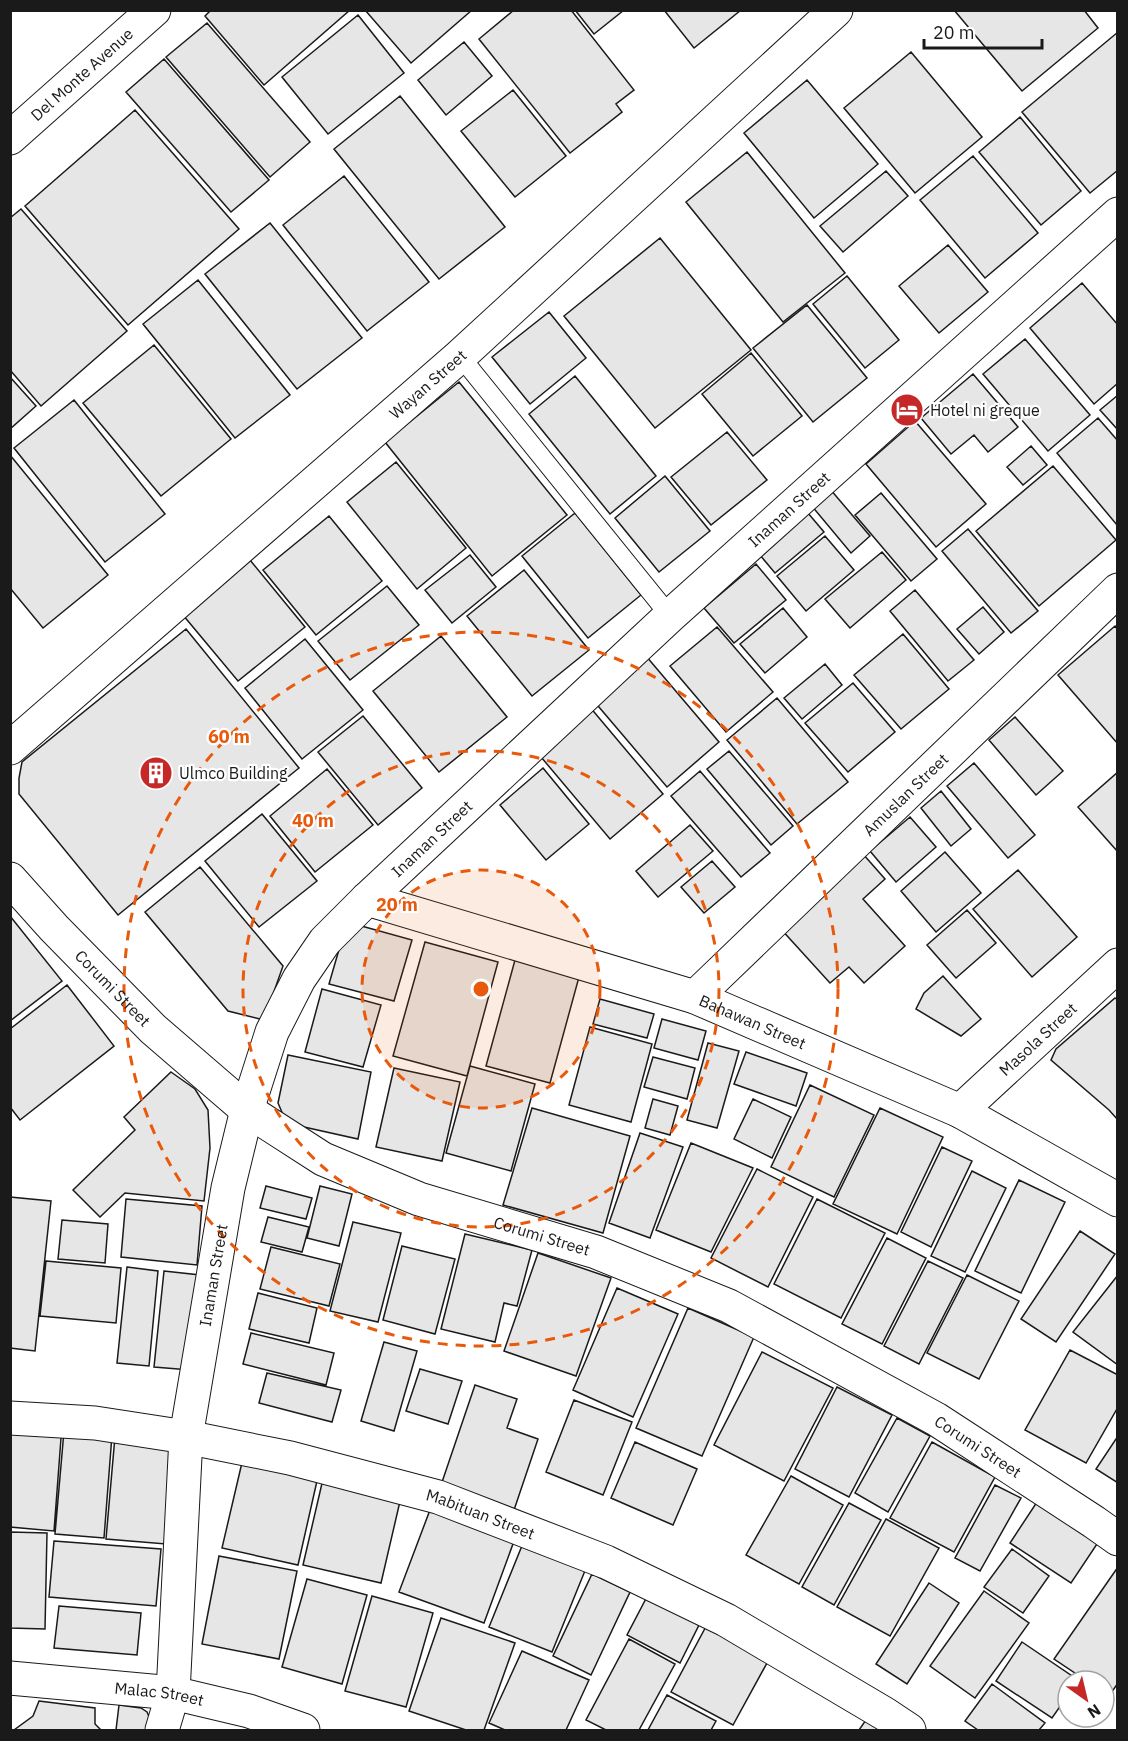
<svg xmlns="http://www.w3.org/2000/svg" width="1128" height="1741" font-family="'IBM Plex Sans',sans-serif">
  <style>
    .building { fill: #e6e6e6; stroke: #1a1a1a; stroke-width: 1.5 }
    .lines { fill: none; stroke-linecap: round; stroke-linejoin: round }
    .service-casing { stroke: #1a1a1a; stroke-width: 20 }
    .minor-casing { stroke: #1a1a1a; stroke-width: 35 }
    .tertiary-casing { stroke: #1a1a1a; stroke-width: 35 }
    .secondary-casing { stroke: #1a1a1a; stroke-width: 35 }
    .service { stroke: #fff; stroke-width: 18 }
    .minor { stroke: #fff; stroke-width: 33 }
    .tertiary { stroke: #fff; stroke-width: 33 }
    .secondary { stroke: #fff; stroke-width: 33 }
    .ring { fill: none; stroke: #e8590c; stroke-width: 3; stroke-dasharray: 10 8 }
    .labels { text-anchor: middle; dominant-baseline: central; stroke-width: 4.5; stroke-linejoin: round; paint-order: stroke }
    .street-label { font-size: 16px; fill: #1a1a1a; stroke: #fff }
    .poi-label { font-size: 16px; fill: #1a1a1a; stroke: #fff; text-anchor: start }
    .centre { fill: #e8590c; stroke: #fff; stroke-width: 3 }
    .ring-label { font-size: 18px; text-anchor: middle; font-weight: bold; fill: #e8590c; stroke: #fff; stroke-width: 4.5; stroke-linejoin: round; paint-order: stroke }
  </style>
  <rect width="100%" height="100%" fill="#fff"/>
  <!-- building -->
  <path class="building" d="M 211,10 L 350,10 L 264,85 L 205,16 Z
    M 365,10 L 472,10 L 411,63 Z
    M 514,10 L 571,10 L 634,90 L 616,104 L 622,112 L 570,153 L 479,39 Z
    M 575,10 L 624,10 L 594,34 Z
    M 664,10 L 741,10 L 694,48 Z
    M 954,10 L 1084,10 L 1098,28 L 1022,91 Z
    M 358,15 L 404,73 L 328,134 L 282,77 Z
    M 207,23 L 310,142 L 270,177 L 166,57 Z
    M 1118,32 L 1118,170 L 1090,193 L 1022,112 Z
    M 464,42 L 492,76 L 446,115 L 418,80 Z
    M 911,52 L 982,137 L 915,193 L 844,108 Z
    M 164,59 L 269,180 L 231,212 L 126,92 Z
    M 807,80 L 878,164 L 814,218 L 744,133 Z
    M 513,90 L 566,156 L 515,197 L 461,131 Z
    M 400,96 L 505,227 L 439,279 L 334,149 Z
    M 135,110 L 239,229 L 128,325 L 25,206 Z
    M 1020,117 L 1081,191 L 1041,225 L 979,152 Z
    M 747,152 L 845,273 L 783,322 L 686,202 Z
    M 973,156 L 1038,233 L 985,278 L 920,200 Z
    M 886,171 L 908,196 L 843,252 L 820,226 Z
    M 344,176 L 429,282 L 367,331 L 283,225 Z
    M 21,209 L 127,331 L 41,406 L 10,370 L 10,218 Z
    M 270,223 L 362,338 L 297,389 L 205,274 Z
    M 660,238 L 751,350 L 655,428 L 564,316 Z
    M 948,245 L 988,292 L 939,333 L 899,286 Z
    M 847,276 L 899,340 L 865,368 L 813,304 Z
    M 198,280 L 290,395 L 235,438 L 143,324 Z
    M 1082,283 L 1118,325 L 1118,383 L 1094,404 L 1030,328 Z
    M 807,305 L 867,378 L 813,422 L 753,348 Z
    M 549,312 L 586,358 L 530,404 L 492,357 Z
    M 1025,339 L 1090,415 L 1048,451 L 983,374 Z
    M 154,345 L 231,439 L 161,496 L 83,403 Z
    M 751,353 L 802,416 L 753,456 L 702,394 Z
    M 973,374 L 1018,427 L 988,452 L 974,435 L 951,454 L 921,418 Z
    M 575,376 L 656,476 L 610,514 L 529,414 Z
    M 10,377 L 36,406 L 10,429 Z
    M 459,382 L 567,515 L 492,576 L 385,442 Z
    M 1118,395 L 1118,430 L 1100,410 Z
    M 74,400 L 165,514 L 105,562 L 14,448 Z
    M 1098,418 L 1118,441 L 1117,525 L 1057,453 Z
    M 915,421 L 986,504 L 936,547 L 866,464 Z
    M 727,432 L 767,480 L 711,525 L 671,477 Z
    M 1031,446 L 1047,465 L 1023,485 L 1007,467 Z
    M 10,455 L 108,575 L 43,628 L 10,588 Z
    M 396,462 L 466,548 L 417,589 L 347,502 Z
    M 1053,466 L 1116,540 L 1039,606 L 976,531 Z
    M 665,476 L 710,531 L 659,572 L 615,518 Z
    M 830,489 L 870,536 L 851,553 L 811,505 Z
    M 881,493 L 937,559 L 911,581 L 855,515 Z
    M 802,506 L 824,532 L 775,573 L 754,548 Z
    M 575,513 L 641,595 L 588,638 L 522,556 Z
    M 329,516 L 382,581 L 316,635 L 263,570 Z
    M 968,529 L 1038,611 L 1011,633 L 942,551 Z
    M 825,536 L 854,570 L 806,611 L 777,576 Z
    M 882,552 L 906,580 L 850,628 L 825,599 Z
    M 470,555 L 496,587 L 452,623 L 425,590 Z
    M 250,560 L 305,627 L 238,681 L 183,615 Z
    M 756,564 L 786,600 L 734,643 L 704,608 Z
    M 524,570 L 589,650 L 532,696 L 467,616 Z
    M 387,586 L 419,625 L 350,680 L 318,641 Z
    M 915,590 L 974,660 L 948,681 L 890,611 Z
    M 983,607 L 1004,632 L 979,654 L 957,629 Z
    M 783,608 L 807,637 L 765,673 L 740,644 Z
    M 1115,626 L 1118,630 L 1118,744 L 1058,675 Z
    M 717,627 L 773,692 L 726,732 L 670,666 Z
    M 186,629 L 299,768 L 118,915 L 19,794 L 19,778 L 22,762 Z
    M 903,634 L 949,689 L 901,729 L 854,675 Z
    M 441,636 L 507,717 L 439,772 L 373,691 Z
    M 305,639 L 363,710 L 302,759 L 245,688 Z
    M 646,656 L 719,742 L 667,787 L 593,700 Z
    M 825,664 L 842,685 L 802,719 L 784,698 Z
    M 853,683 L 895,732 L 848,772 L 805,723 Z
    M 777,698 L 848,782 L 797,824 L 727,740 Z
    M 589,706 L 663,794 L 610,839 L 536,751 Z
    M 363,716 L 422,788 L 378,825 L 318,752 Z
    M 1015,717 L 1063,771 L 1036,795 L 989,740 Z
    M 729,751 L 793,826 L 771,845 L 707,769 Z
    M 974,763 L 1035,835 L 1008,858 L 947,786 Z
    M 543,768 L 589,824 L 546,860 L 500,805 Z
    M 327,769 L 373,825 L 315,872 L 270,816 Z
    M 700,771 L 770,853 L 741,877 L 671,796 Z
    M 1118,772 L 1118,852 L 1078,807 Z
    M 941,791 L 971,829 L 951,846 L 921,808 Z
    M 262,814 L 317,881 L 259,927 L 205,861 Z
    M 910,817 L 936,847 L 896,882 L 870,851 Z
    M 690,825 L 713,851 L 658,897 L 636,871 Z
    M 945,852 L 981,893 L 936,932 L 901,891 Z
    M 863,854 L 885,879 L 863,899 L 905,946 L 864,983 L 849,967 L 830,983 L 780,928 Z
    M 712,861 L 735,887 L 704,913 L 681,887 Z
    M 200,867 L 283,966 L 264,1020 L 228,1011 L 145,912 Z
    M 1018,870 L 1077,937 L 1032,977 L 973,909 Z
    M 967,910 L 996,943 L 956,978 L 927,945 Z
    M 10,916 L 62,981 L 10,1021 Z
    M 347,922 L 412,940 L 394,1001 L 329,984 Z
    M 425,942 L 498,962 L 467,1076 L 393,1056 Z
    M 515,960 L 579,977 L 550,1083 L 486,1066 Z
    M 943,976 L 981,1019 L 961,1036 L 916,1009 L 924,993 Z
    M 67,985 L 114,1046 L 20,1120 L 10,1107 L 10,1029 Z
    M 322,989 L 381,1005 L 363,1067 L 305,1052 Z
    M 1115,998 L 1118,1000 L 1118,1120 L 1109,1110 L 1051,1060 L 1056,1049 Z
    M 600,999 L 654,1014 L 647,1038 L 593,1024 Z
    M 662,1019 L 706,1031 L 698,1060 L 654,1048 Z
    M 590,1027 L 652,1044 L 631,1122 L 569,1105 Z
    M 708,1043 L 739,1051 L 717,1128 L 687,1120 Z
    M 746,1052 L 807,1073 L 796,1106 L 734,1084 Z
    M 288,1055 L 371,1072 L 358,1139 L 304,1127 L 284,1117 L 278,1103 Z
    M 653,1057 L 695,1068 L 687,1099 L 644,1087 Z
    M 470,1066 L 535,1084 L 511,1171 L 446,1153 Z
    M 394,1068 L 460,1082 L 442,1161 L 376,1147 Z
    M 171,1072 L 195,1089 L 208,1110 L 210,1148 L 204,1201 L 125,1193 L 100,1217 L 73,1190 L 135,1130 L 124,1117 Z
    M 810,1085 L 874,1115 L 834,1197 L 771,1167 Z
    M 653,1099 L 678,1106 L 670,1135 L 645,1128 Z
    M 753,1099 L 791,1117 L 772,1158 L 734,1139 Z
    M 532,1108 L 630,1136 L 603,1233 L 503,1205 Z
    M 880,1108 L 943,1137 L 897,1234 L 833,1204 Z
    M 640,1133 L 683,1147 L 650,1238 L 609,1223 Z
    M 691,1143 L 753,1168 L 711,1252 L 656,1230 Z
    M 942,1147 L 972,1161 L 931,1247 L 901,1232 Z
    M 757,1169 L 813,1197 L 768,1287 L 711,1258 Z
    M 972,1171 L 1006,1188 L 965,1272 L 931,1256 Z
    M 1019,1180 L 1065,1202 L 1021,1293 L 975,1271 Z
    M 266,1186 L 312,1198 L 306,1219 L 260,1208 Z
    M 320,1186 L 352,1194 L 339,1246 L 307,1238 Z
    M 10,1197 L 51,1201 L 35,1351 L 10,1348 Z
    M 126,1199 L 202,1206 L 197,1265 L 121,1257 Z
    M 817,1199 L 885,1233 L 841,1318 L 774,1284 Z
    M 268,1217 L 309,1227 L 302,1252 L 261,1242 Z
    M 62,1220 L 108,1224 L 105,1263 L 58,1259 Z
    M 353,1222 L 401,1233 L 378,1322 L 330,1311 Z
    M 1080,1231 L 1115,1254 L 1056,1342 L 1021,1319 Z
    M 465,1234 L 532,1250 L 517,1306 L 504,1303 L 495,1342 L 441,1329 Z
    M 887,1238 L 926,1258 L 882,1344 L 842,1324 Z
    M 402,1246 L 455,1259 L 435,1334 L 383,1320 Z
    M 271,1247 L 340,1264 L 329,1306 L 260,1289 Z
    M 538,1253 L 611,1278 L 576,1376 L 504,1351 Z
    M 46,1261 L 121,1268 L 116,1323 L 40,1316 Z
    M 928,1261 L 963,1278 L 919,1364 L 884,1346 Z
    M 127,1267 L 158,1271 L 149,1366 L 117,1363 Z
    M 164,1271 L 200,1275 L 190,1370 L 154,1367 Z
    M 967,1275 L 1019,1301 L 979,1379 L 927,1353 Z
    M 1118,1275 L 1118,1365 L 1073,1332 Z
    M 617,1288 L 678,1314 L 633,1417 L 573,1390 Z
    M 258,1293 L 317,1308 L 309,1343 L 249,1329 Z
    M 688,1308 L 754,1337 L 702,1456 L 636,1428 Z
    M 251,1333 L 334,1353 L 326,1385 L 243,1364 Z
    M 384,1342 L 417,1351 L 394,1431 L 361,1421 Z
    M 1070,1350 L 1118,1375 L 1118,1407 L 1086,1463 L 1025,1430 Z
    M 762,1352 L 833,1388 L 784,1481 L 714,1445 Z
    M 420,1369 L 462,1381 L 448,1424 L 406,1411 Z
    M 267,1373 L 341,1390 L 332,1422 L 259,1403 Z
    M 475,1385 L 517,1399 L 507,1428 L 538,1439 L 513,1513 L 440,1488 Z
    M 837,1387 L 892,1415 L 849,1497 L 795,1469 Z
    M 574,1400 L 632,1422 L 603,1495 L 546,1472 Z
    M 897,1418 L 930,1436 L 888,1512 L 855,1493 Z
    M 10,1420 L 62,1425 L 54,1531 L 10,1527 Z
    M 116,1425 L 176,1430 L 166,1544 L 106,1539 Z
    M 64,1431 L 112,1435 L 104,1538 L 55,1534 Z
    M 1118,1436 L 1118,1483 L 1096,1469 Z
    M 635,1442 L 697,1469 L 673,1525 L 611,1498 Z
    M 932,1442 L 995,1477 L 954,1552 L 890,1518 Z
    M 244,1454 L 319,1472 L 298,1565 L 222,1548 Z
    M 791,1476 L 843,1505 L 799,1584 L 746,1555 Z
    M 323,1479 L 401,1497 L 381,1583 L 303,1565 Z
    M 995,1485 L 1021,1498 L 980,1571 L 955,1558 Z
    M 433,1502 L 517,1533 L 484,1623 L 399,1592 Z
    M 1037,1502 L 1099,1541 L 1071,1583 L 1010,1543 Z
    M 849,1503 L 881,1520 L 834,1605 L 802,1587 Z
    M 886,1519 L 939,1548 L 890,1636 L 837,1607 Z
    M 530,1526 L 593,1551 L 552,1652 L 489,1627 Z
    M 10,1532 L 47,1533 L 45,1629 L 10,1628 Z
    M 54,1541 L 161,1549 L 156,1606 L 49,1597 Z
    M 1012,1549 L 1049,1576 L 1023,1613 L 984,1587 Z
    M 219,1556 L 297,1571 L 279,1659 L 202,1644 Z
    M 1118,1567 L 1118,1683 L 1109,1696 L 1104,1693 L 1104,1681 L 1087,1681 L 1054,1659 Z
    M 592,1574 L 630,1592 L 591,1675 L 553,1656 Z
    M 307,1579 L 367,1595 L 342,1684 L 282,1667 Z
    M 929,1583 L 959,1603 L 907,1684 L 876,1664 Z
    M 650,1591 L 702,1619 L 680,1663 L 627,1635 Z
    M 984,1591 L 1029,1623 L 975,1698 L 930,1666 Z
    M 372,1596 L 433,1613 L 406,1707 L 345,1691 Z
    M 59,1606 L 141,1613 L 137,1655 L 54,1648 Z
    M 441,1618 L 515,1643 L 484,1730 L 466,1730 L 409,1711 Z
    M 710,1619 L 773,1652 L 733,1725 L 671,1692 Z
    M 629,1639 L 675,1664 L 639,1730 L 606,1730 L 586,1720 Z
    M 1022,1642 L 1078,1680 L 1068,1681 L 1068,1695 L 1052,1718 L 996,1681 Z
    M 522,1651 L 589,1680 L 566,1730 L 505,1730 L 489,1723 Z
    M 992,1684 L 1045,1723 L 1039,1730 L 978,1730 L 965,1721 Z
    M 667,1695 L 716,1721 L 711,1730 L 648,1730 Z
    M 39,1701 L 95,1708 L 95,1724 L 101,1730 L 14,1730 L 33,1716 Z
    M 119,1705 L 141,1708 L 147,1712 L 150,1719 L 150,1730 L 116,1730 Z
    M 870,1714 L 892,1730 L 859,1730 Z"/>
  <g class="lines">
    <!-- service casing -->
    <g class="service-casing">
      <path id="service" d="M 460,356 L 670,616"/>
    </g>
    <!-- minor casing -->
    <g class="minor-casing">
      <g id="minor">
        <path id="s1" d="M 10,748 L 460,356 L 836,10"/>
        <path id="s2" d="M 367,899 L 695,997 L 960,1111 L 1118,1200"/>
        <path id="s3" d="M 695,997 L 1118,590"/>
        <path id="s4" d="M 960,1111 L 1118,965"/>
        <path id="s5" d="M 10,1418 L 95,1423 L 186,1437 L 290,1458 L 438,1497 L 606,1562 L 726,1620 L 885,1714 L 909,1730"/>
        <path id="s6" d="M 10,1678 L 173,1693 L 249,1711 L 303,1730"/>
        <path id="s7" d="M 162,1730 L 173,1693 L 186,1437 L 228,1188 L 247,1110 L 272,1032 L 299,979 L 325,941 L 367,899 L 670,616 L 1118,214"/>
      </g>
    </g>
    <!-- tertiary casing -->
    <g class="tertiary-casing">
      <g id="tertiary">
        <path id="s8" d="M 10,879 L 54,928 L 153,1029 L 247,1110 L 323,1159 L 419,1199 L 596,1252 L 729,1306 L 936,1419 L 1094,1522 L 1118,1539"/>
      </g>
    </g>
    <!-- secondary casing -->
    <g class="secondary-casing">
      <g id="secondary">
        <path id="s9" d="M 10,138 L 154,10"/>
      </g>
    </g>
    <!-- service -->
    <use href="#service" class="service"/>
    <!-- minor -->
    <use href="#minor" class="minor"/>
    <!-- tertiary -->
    <use href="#tertiary" class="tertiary"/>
    <!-- secondary -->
    <use href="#secondary" class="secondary"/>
  </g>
  <!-- distance rings -->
  <circle cx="481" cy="989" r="119" fill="#e8590c" fill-opacity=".12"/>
  <g class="ring">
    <circle cx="481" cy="989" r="119"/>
    <circle cx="481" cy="989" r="238"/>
    <circle cx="481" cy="989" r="357"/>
  </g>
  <!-- icons -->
  <defs>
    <g id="hotel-disc" transform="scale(1.725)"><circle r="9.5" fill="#c62828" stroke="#fff"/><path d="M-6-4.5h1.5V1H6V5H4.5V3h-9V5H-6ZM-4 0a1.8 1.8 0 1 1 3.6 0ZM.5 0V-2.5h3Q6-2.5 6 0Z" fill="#fff"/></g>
    <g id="building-disc" transform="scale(1.725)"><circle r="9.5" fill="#c62828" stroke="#fff"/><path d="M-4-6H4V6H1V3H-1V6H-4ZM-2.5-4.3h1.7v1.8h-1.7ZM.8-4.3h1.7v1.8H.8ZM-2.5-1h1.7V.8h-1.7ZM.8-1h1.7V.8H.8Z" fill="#fff"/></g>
  </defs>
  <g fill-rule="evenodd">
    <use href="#hotel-disc" x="907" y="410"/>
    <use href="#building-disc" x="156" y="773"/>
  </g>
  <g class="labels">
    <!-- street labels -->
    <g class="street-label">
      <text stroke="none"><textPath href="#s9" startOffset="96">Del Monte Avenue</textPath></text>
      <text stroke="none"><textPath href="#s1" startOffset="554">Wayan Street</textPath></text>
      <text stroke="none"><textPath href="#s7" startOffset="1449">Inaman Street</textPath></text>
      <text stroke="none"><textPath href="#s3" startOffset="292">Amuslan Street</textPath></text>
      <text stroke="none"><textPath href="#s7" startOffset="963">Inaman Street</textPath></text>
      <text stroke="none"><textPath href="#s8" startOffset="150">Corumi Street</textPath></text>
      <text stroke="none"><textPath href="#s2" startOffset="405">Bahawan Street</textPath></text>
      <text stroke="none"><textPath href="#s4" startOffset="106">Masola Street</textPath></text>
      <text stroke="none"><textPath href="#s8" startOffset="654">Corumi Street</textPath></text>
      <text stroke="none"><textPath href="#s7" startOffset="459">Inaman Street</textPath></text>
      <text stroke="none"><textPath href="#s8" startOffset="1140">Corumi Street</textPath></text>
      <text stroke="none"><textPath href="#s5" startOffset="482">Mabituan Street</textPath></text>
      <text stroke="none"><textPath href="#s6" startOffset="150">Malac Street</textPath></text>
    </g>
    <!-- poi labels -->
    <g class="poi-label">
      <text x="930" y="410">Hotel ni greque</text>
      <text x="179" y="773">Ulmco Building</text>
    </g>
  </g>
  <circle cx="481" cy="989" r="9" class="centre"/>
  <g class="ring-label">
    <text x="229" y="743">60 m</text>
    <text x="313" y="827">40 m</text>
    <text x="397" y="911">20 m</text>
  </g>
  <!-- border -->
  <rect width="1128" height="1741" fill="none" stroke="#1a1a1a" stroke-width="24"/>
  <!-- north arrow -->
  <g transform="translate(1086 1699) rotate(146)"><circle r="28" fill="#ffffff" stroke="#a3a3a3" stroke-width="1.5"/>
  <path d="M0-4.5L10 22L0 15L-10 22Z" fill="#c62828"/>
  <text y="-9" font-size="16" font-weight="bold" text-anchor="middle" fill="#1a1a1a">N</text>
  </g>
  <!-- scale -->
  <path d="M924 39v9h118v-9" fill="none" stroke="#1a1a1a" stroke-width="3"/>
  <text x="933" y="39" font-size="18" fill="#1a1a1a" stroke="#ffffff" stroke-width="4.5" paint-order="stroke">20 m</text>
</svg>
